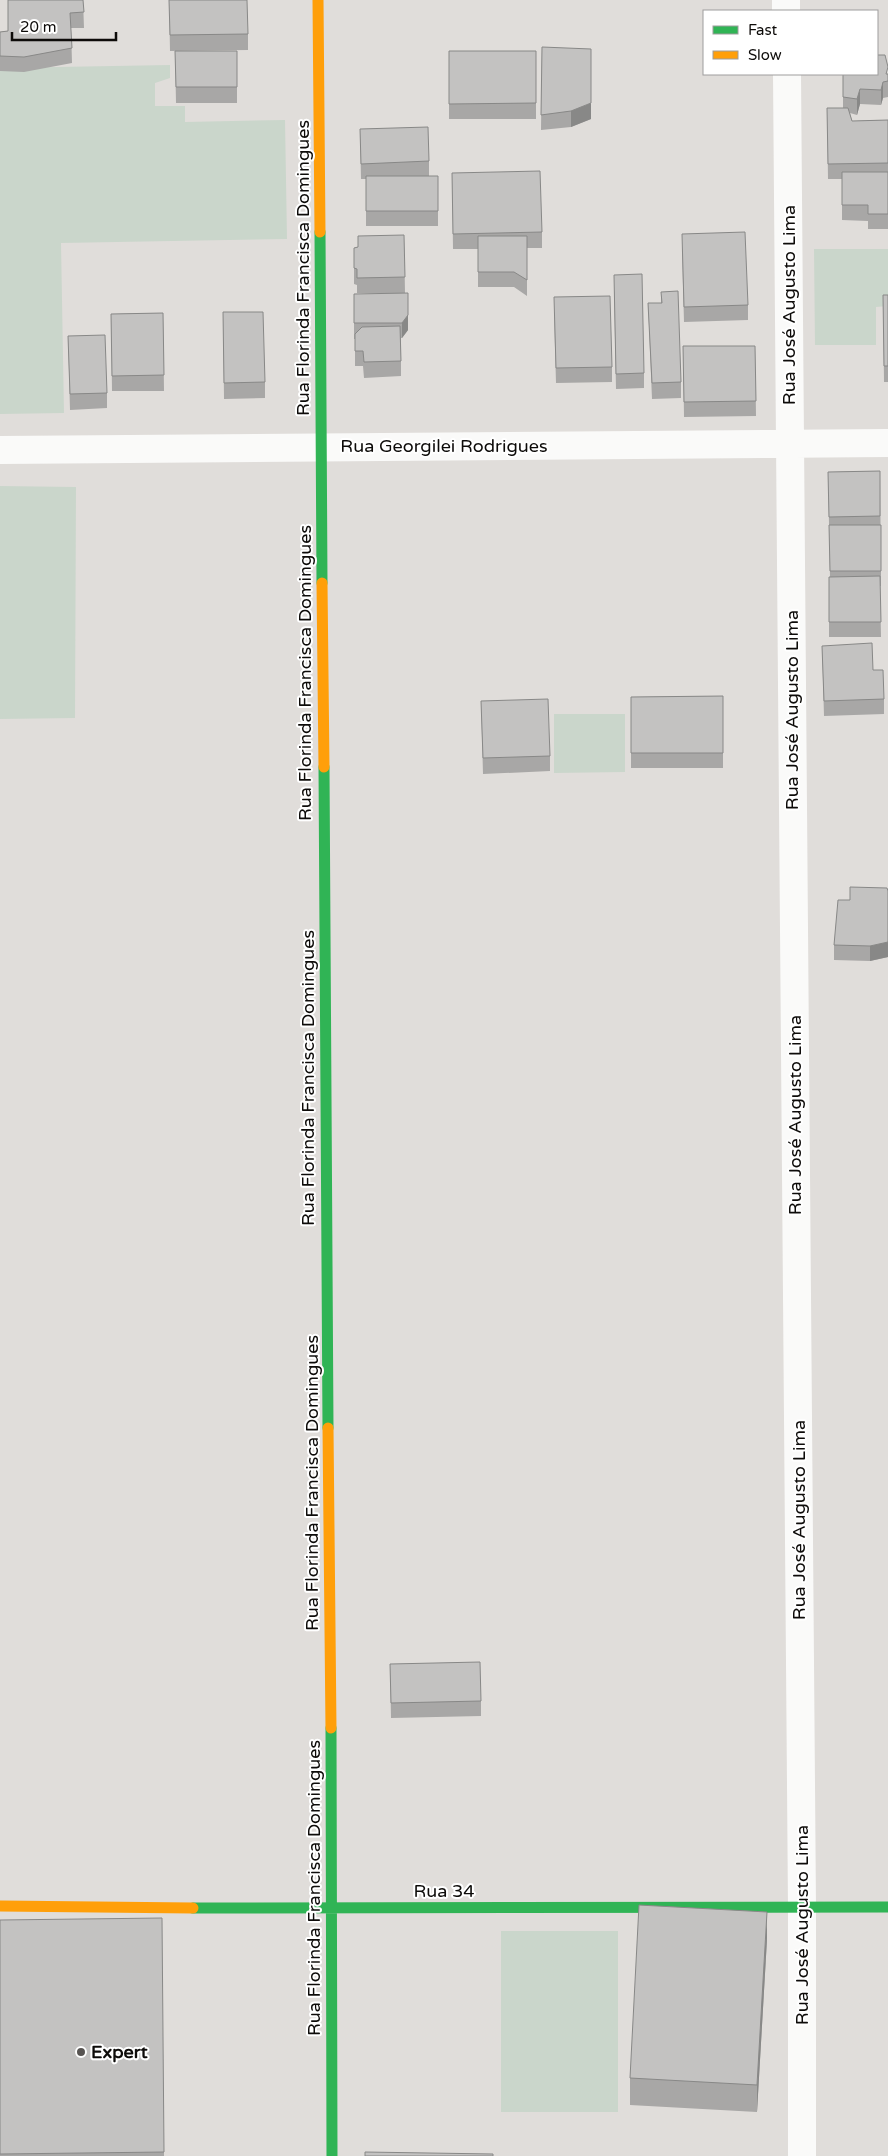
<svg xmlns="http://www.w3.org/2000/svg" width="888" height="2156" font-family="'Varela Round',sans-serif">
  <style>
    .green { fill: #cad6cb }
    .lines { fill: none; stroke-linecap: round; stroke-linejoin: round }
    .street { stroke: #fafaf9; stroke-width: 28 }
    .fast { stroke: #30b455; stroke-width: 11 }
    .slow { stroke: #ff9f0a; stroke-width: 11 }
    .wall { fill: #a8a7a6 }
    .shaded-wall { fill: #888887 }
    .building { fill: #c3c2c1; stroke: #888887 }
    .poi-dot { fill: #575452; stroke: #fff; stroke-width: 2 }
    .labels { text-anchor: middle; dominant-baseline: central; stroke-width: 4; stroke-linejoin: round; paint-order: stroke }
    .street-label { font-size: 18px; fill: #0d0b09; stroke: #fff }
    .poi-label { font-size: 18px; font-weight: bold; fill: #0d0b09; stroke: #fff; text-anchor: start }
  </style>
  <rect width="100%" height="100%" fill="#e0ddda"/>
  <!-- green -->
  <path class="green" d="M 170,65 L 170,78 L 155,83 L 155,106 L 185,106 L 185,122 L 285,120 L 287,239 L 61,243 L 64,413 L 0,414 L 0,68 Z
    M 814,249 L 888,249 L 888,306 L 876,307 L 876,345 L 815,345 Z
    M 0,486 L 76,487 L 75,718 L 0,719 Z
    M 554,714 L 625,714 L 625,772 L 554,773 Z
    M 501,1931 L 618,1931 L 618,2112 L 501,2112 Z"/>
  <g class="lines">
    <!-- street -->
    <path class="street" d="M 786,0 L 786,11
      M 787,74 L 802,1907 L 802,2156
      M 0,450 L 888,443"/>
    <!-- fast -->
    <path class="fast" d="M 320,232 L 322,583
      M 324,767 L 328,1428
      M 331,1728 L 332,2156
      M 193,1908 L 888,1907"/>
    <!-- slow -->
    <path class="slow" d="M 318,0 L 320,232
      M 322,583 L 324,767
      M 328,1428 L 331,1728
      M 0,1906 L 193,1908"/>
  </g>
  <!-- wall -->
  <path class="wall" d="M 83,0 L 84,28 L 71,28 L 72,63 L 24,72 L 0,71 L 0,32 L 8,31 Z
    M 169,0 L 248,34 L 248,50 L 170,51 Z
    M 542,47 L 591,119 L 571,127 L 541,130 Z
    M 175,51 L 237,51 L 237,103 L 176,103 Z
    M 449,51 L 536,51 L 536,119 L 449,119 Z
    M 843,74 L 888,74 L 888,97 L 883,98 L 881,105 L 860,104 L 857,115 L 850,113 L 852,121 L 888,120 L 888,229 L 868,229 L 868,221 L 842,220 L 842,179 L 828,179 L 827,108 L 843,108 Z
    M 360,129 L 429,161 L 429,176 L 438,176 L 438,226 L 366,226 L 366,179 L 361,179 Z
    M 452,173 L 542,232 L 542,248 L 527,248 L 527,296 L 514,287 L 478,287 L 478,249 L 453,249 Z
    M 404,235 L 405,293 L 357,293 L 357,285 L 354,284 L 354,248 Z
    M 682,249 L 748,305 L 748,320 L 684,322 Z
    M 614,290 L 644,373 L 644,388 L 616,389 Z
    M 661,292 L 681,382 L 681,398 L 652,399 L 648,303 L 661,303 Z
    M 408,293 L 408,330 L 402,338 L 401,338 L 401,376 L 364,378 L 363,366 L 355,366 L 355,339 L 354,339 L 354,294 Z
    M 883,295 L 888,295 L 888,382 L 884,382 Z
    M 223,312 L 265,382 L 265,398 L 224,399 Z
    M 554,312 L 612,367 L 612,382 L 556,383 Z
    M 163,313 L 164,391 L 112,391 L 111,314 Z
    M 68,336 L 107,393 L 107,408 L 70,410 Z
    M 683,346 L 755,346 L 756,416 L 684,417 Z
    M 880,471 L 881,571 L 881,586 L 880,586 L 881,637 L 829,637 L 829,592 L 830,577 L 828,472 Z
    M 822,646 L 873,670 L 884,699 L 884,714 L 824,716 Z
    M 723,696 L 723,768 L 631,768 L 631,697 Z
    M 481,701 L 550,756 L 550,771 L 483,774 Z
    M 850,887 L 888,891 L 888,957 L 870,961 L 834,960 L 834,945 L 850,900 Z
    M 390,1664 L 481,1701 L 481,1716 L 391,1718 Z
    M 0,1920 L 164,2152 L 164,2156 L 0,2156 Z
    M 767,1939 L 757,2112 L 630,2105 L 630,2078 Z"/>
  <!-- shaded-wall -->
  <path class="shaded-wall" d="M 883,82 L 883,98 L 881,105 L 881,90 Z
    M 860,89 L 860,104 L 857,115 L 857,99 Z
    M 591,103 L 591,119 L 571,127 L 571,111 Z
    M 408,315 L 408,330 L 402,338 L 402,323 Z
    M 888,942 L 888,957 L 870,961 L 870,946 Z
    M 767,1912 L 767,1939 L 757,2112 L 757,2085 Z"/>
  <!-- building -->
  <path class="building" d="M 8,0 L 83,0 L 84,12 L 70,13 L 72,48 L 24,57 L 0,56 L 0,32 L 8,31 Z
    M 169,0 L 247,0 L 248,34 L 170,35 Z
    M 542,47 L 591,49 L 591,103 L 571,111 L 541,115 Z
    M 175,51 L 237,51 L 237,87 L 176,87 Z
    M 449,51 L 536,51 L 536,103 L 449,104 Z
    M 877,55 L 885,55 L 888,67 L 886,74 L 888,74 L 888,81 L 883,82 L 881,90 L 860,89 L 857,99 L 843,97 L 843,74 L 877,74 Z
    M 827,108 L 848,108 L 852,121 L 888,120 L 888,163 L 828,164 Z
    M 428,127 L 429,161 L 361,164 L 360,129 Z
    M 540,171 L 542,232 L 453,234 L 452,173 Z
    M 842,172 L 888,172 L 888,214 L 868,214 L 868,205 L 842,205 Z
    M 366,176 L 438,176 L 438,211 L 366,211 Z
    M 745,232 L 748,305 L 684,307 L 682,234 Z
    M 404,235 L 405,277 L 357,278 L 357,269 L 354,268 L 354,248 L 358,247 L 358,236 Z
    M 478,236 L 527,236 L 527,280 L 514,272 L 478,272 Z
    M 642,274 L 644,373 L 616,374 L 614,275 Z
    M 678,291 L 681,382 L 652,383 L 648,303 L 662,303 L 661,292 Z
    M 408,293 L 408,315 L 402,323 L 354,323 L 354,294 Z
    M 883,295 L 888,295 L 888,366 L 884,366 Z
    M 610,296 L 612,367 L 556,368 L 554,297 Z
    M 223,312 L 263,312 L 265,382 L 224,383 Z
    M 163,313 L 164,375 L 112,376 L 111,314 Z
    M 400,326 L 401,361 L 364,362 L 363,351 L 355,351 L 355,334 L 362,327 Z
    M 105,335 L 107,393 L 70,394 L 68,336 Z
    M 683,346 L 755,346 L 756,401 L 684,402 Z
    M 880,471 L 880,516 L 829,517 L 828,472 Z
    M 829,525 L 881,525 L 881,571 L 830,571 Z
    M 880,576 L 881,622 L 829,622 L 829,577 Z
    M 872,643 L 873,670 L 883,670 L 884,699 L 824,701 L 822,646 Z
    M 723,696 L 723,753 L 631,753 L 631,697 Z
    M 548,699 L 550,756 L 483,758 L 481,701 Z
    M 850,887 L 887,888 L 888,891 L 888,942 L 870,946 L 834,945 L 838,900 L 850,900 Z
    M 480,1662 L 481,1701 L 391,1703 L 390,1664 Z
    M 639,1905 L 767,1912 L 757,2085 L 630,2078 Z
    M 162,1918 L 164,2152 L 0,2154 L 0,1920 Z
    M 365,2152 L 493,2154 L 493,2156 L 365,2156 Z"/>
  <!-- markers -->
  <circle class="poi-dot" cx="81" cy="2052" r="5"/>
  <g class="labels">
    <!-- street labels -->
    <g class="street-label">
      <text transform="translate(303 268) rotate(-90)">Rua Florinda Francisca Domingues</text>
      <text transform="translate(789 305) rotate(-90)">Rua José Augusto Lima</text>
      <text x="444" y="446">Rua Georgilei Rodrigues</text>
      <text transform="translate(305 673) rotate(-90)">Rua Florinda Francisca Domingues</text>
      <text transform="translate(792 710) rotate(-90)">Rua José Augusto Lima</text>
      <text transform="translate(308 1078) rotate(-90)">Rua Florinda Francisca Domingues</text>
      <text transform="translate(795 1115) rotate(-90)">Rua José Augusto Lima</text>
      <text transform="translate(312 1483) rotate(-90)">Rua Florinda Francisca Domingues</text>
      <text transform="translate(799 1520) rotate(-90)">Rua José Augusto Lima</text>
      <text transform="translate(314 1888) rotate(-90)">Rua Florinda Francisca Domingues</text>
      <text x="444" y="1891">Rua 34</text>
      <text transform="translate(802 1925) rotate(-90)">Rua José Augusto Lima</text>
    </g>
    <!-- poi labels -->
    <g class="poi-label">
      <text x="91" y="2052">Expert</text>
    </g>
  </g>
  <!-- legend -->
  <rect x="703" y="10" width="175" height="65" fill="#ffffff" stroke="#9e9d9d"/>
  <rect x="713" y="26" width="25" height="8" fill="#30b455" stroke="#9e9d9d"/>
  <text x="748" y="35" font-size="15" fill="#0d0b09">Fast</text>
  <rect x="713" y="51" width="25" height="8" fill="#ff9f0a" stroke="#9e9d9d"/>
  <text x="748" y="60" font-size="15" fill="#0d0b09">Slow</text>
  <!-- scale -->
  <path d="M12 32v8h104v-8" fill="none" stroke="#0d0b09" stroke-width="2.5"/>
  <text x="20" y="32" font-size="15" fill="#0d0b09" stroke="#ffffff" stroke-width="4" paint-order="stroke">20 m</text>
</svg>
